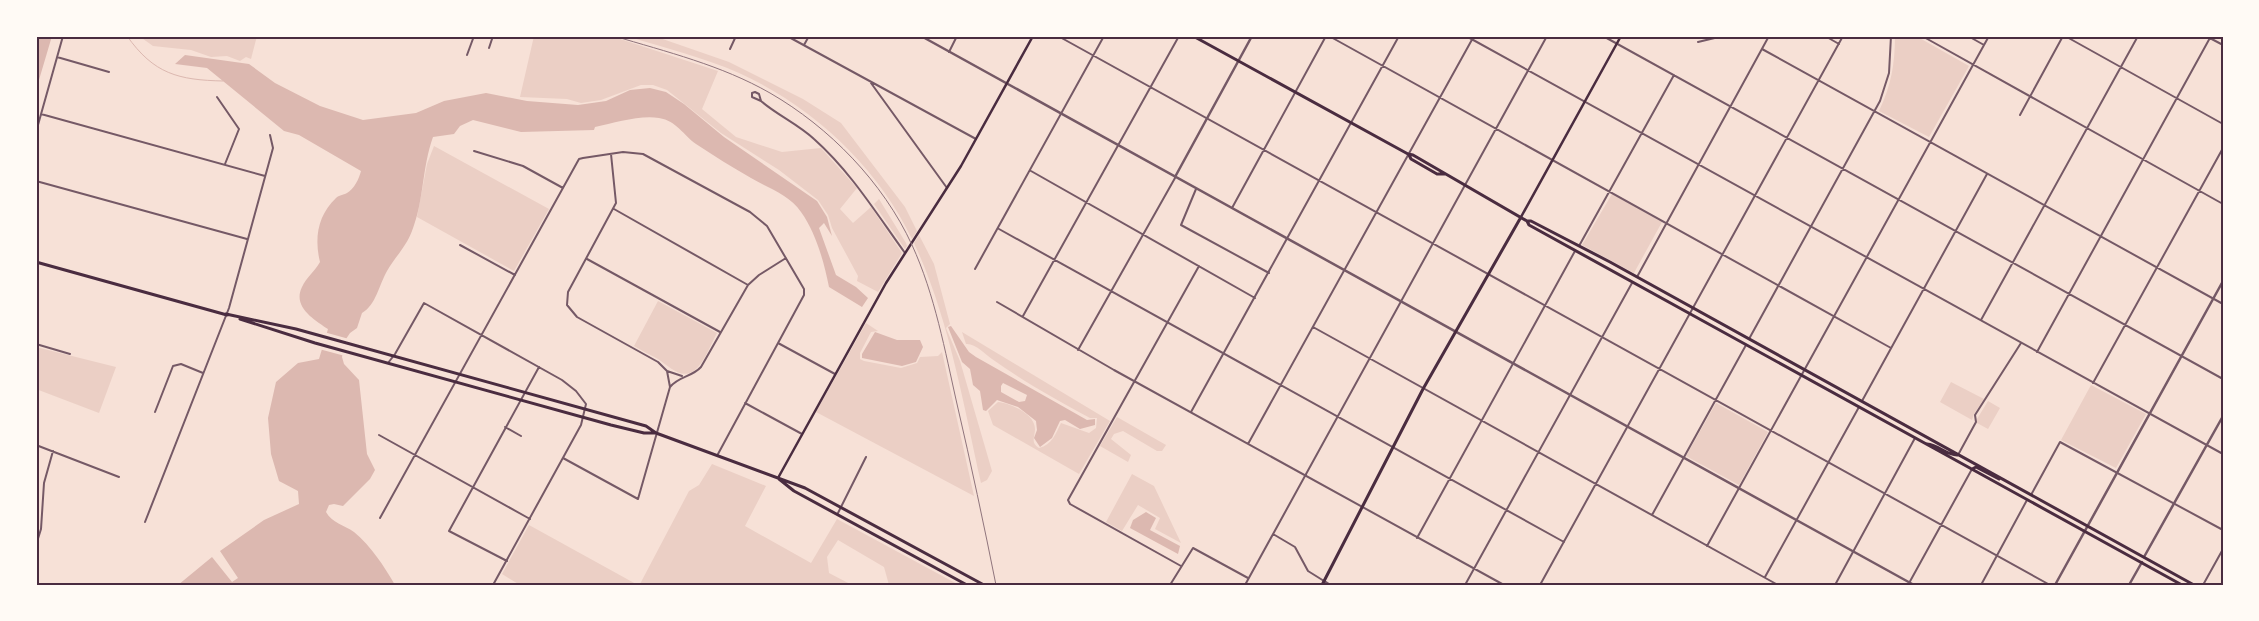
<svg xmlns="http://www.w3.org/2000/svg" width="2259" height="621" font-family="Commissioner,sans-serif">
  <style>
    .green { fill: #ebcfc5 }
    .water { fill: #dcb8b0; fill-rule: evenodd }
    .pier { fill: #f7e1d7 }
    .lines { fill: none; stroke-linecap: round; stroke-linejoin: round }
    .stream { stroke: #dcb8b0; stroke-width: 1 }
    .minor { stroke: #755966; stroke-width: 2 }
    .tertiary { stroke: #755966; stroke-width: 2.5 }
    .secondary { stroke: #4a2c40; stroke-width: 2.5 }
    .primary { stroke: #4a2c40; stroke-width: 3 }
    .rail { stroke: #8f747c; stroke-width: 1 }
    .neatline { fill: none; stroke: #4a2c40; stroke-width: 2 }
  </style>
  <rect width="100%" height="100%" fill="#f7e1d7"/>
  <!-- green -->
  <path class="green" d="M 139,36 L 257,36 L 251,59 L 246,57 L 240,61 L 227,56 L 211,57 L 191,50 L 153,46 Z
    M 534,36 L 611,36 L 718,71 L 702,109 L 736,137 L 782,152 L 821,148 L 857,188 L 840,209 L 853,223 L 871,207 L 902,253 L 878,292 L 857,281 L 858,276 L 832,228 L 828,215 L 818,200 L 779,170 L 721,133 L 667,90 L 653,85 L 641,85 L 601,100 L 581,103 L 567,99 L 520,97 Z
    M 627,36 L 654,36 L 729,62 L 803,99 L 841,123 L 905,207 L 917,231 L 912,239 C 877,166 812,106 739,73 C 703,57 664,48 627,36 Z
    M 1895,36 L 1916,36 L 1969,66 L 1929,137 L 1879,111 C 1891,86 1895,64 1895,36 Z
    M 434,146 L 549,209 L 514,271 L 417,217 L 427,164 Z
    M 1612,194 L 1662,222 L 1634,273 L 1582,245 Z
    M 879,199 L 906,243 L 907,246 L 905,249 L 874,204 Z
    M 919,235 L 934,264 L 950,324 L 946,328 L 960,361 L 992,471 L 987,480 L 981,483 C 963,402 949,318 914,243 Z
    M 658,301 L 717,333 C 711,344 706,358 698,367 C 684,383 670,367 658,359 C 651,355 642,351 634,346 Z
    M 866,323 L 878,331 L 871,332 L 860,353 L 860,359 L 864,361 L 901,368 L 917,363 L 920,357 L 938,356 L 942,352 L 974,496 L 816,412 Z
    M 962,332 L 1110,421 L 1079,474 L 993,425 L 988,411 L 998,402 C 1009,403 1030,412 1034,424 C 1038,434 1028,441 1039,448 C 1052,445 1056,433 1061,423 L 1089,433 L 1096,428 L 1097,418 L 1090,418 C 1055,399 1024,382 992,359 C 985,354 975,343 966,344 Z
    M 36,347 L 116,367 L 99,413 L 36,389 Z
    M 1951,382 L 1984,399 L 1974,414 L 1972,420 L 1940,402 Z
    M 2091,385 L 2146,414 L 2116,468 L 2061,440 Z
    M 1988,401 L 2000,408 L 1988,429 L 1977,423 L 1977,419 Z
    M 1716,403 L 1768,432 L 1739,485 L 1686,456 Z
    M 1117,417 L 1166,445 L 1162,451 L 1157,451 L 1123,431 L 1114,434 L 1111,439 L 1131,455 L 1128,462 L 1100,446 Z
    M 712,464 L 766,486 L 745,526 L 811,563 L 837,519 L 959,585 L 889,585 L 884,567 L 838,540 L 827,557 L 829,573 L 852,585 L 640,584 L 689,491 L 699,485 Z
    M 1132,474 L 1154,486 L 1181,543 L 1155,529 L 1160,518 L 1138,505 L 1122,531 L 1106,522 Z
    M 529,525 L 636,584 L 635,585 L 520,585 L 502,574 Z"/>
  <!-- water -->
  <path class="water" d="M 36,36 L 52,36 L 36,90 Z
    M 185,55 L 249,64 L 275,83 L 320,106 L 363,120 L 416,113 L 444,101 L 486,93 L 527,101 L 578,105 L 606,101 L 630,90 L 650,88 L 666,92 L 684,104 L 724,137 L 817,201 L 827,217 L 832,236 L 824,223 L 819,228 L 836,275 L 856,287 L 868,298 L 862,307 L 829,287 C 824,262 816,233 801,212 C 790,195 768,188 751,178 C 732,167 714,156 696,144 C 683,135 677,121 659,118 C 639,115 615,123 595,127 L 594,130 L 521,132 L 473,120 L 460,126 L 454,134 L 433,137 C 422,167 424,201 412,231 C 406,247 395,257 387,271 C 379,285 376,305 362,313 L 357,328 L 350,333 L 346,339 L 342,357 L 344,364 L 359,380 L 367,454 L 375,470 L 370,479 L 343,506 L 334,504 L 329,505 L 326,512 C 332,523 344,525 354,532 C 371,546 384,566 395,585 L 178,585 L 212,557 L 232,582 L 238,578 L 220,551 L 264,520 L 299,504 L 298,491 L 279,481 L 271,454 L 268,418 L 276,382 L 298,363 L 319,359 L 328,329 C 315,320 292,307 302,287 C 306,278 315,271 320,262 C 314,238 318,215 336,198 C 339,195 343,195 347,193 C 354,189 359,179 361,171 L 299,135 L 284,131 L 207,68 L 175,64 Z
    M 951,326 L 969,352 L 976,357 L 1087,420 L 1095,419 L 1095,425 L 1080,429 L 1065,420 L 1060,421 L 1052,438 L 1040,447 L 1034,438 L 1037,430 L 1036,421 L 1018,407 L 997,400 L 986,411 L 983,410 L 980,391 L 973,385 L 970,369 L 962,362 L 948,327 ZM 1003,383 L 1027,395 L 1025,401 L 1019,402 L 1001,392 L 1001,386 Z
    M 875,332 L 897,340 L 920,340 L 923,347 L 916,362 L 902,366 L 862,358 L 862,354 Z
    M 1146,512 L 1156,518 L 1150,530 L 1180,546 L 1178,554 L 1130,528 L 1133,520 Z"/>
  <!-- pier -->
  <path class="pier" d="M 324,332 L 349,339 L 345,356 L 319,349 Z"/>
  <g class="lines">
    <!-- stream -->
    <path class="stream" d="M 127,36 C 154,74 178,80 223,81"/>
    <!-- minor -->
    <path class="minor" d="M 787,36 L 976,139
      M 1058,36 L 2050,585
      M 1329,36 L 1891,348
      M 1466,36 L 2223,454
      M 1603,36 L 2223,379
      M 1825,36 L 1839,44
      M 1922,36 L 2223,204
      M 1968,36 L 1984,45
      M 2065,36 L 2223,124
      M 2206,36 L 2223,45
      M 1698,42 L 1723,36
      M 804,45 L 809,36
      M 489,48 L 493,36
      M 730,49 L 736,36
      M 1762,49 L 2223,304
      M 949,52 L 957,36
      M 467,55 L 474,36
      M 57,57 L 109,72
      M 871,83 L 947,188
      M 755,92 L 759,94 L 761,101 L 752,97 L 752,93 Z
      M 217,97 L 239,129 L 225,164
      M 761,101 C 777,115 798,124 814,139 C 851,172 876,213 905,253
      M 41,114 L 265,176
      M 2020,115 L 2063,36
      M 36,132 L 63,36
      M 474,151 L 523,166 L 563,188
      M 611,154 L 616,203 L 568,292 L 567,305 L 577,317 L 658,362 L 667,371 L 682,376
      M 1031,171 L 1255,298
      M 36,181 L 247,239
      M 1196,189 L 1181,225 L 1269,273
      M 1232,208 L 1326,36
      M 614,209 L 748,285
      M 999,229 L 1564,542
      M 460,245 L 515,275
      M 1579,246 L 1674,75
      M 587,259 L 720,332
      M 975,269 L 1104,36
      M 1637,277 L 1769,36
      M 997,302 L 1114,370 L 1504,585
      M 1023,316 L 1179,36
      M 1981,320 L 2138,36
      M 1313,327 L 1778,585
      M 1749,339 L 1880,101 L 1889,73 L 1891,36
      M 778,343 L 835,374
      M 36,344 L 70,354
      M 1078,350 L 1175,178
      M 2037,352 L 2211,36
      M 388,363 L 395,354 L 424,303 L 562,380 L 576,391 L 586,404 L 581,425 L 493,585
      M 667,371 L 670,387
      M 2093,383 L 2223,148
      M 1862,401 L 1987,174
      M 745,403 L 802,434
      M 155,412 L 173,366 L 181,364 L 203,373
      M 1191,412 L 1399,36
      M 505,427 L 521,436
      M 379,435 L 530,519
      M 1248,444 L 1474,36
      M 36,445 L 119,477
      M 1958,455 L 1976,422 L 1975,415 L 2021,343
      M 563,458 L 638,499 L 670,387 C 679,376 692,377 701,367 L 748,285 L 759,275 L 786,258
      M 2031,495 L 2060,442 L 2223,530
      M 838,513 L 866,457
      M 1652,515 L 1746,345
      M 380,518 L 579,159 L 583,158 L 623,152 L 643,154 L 750,212 L 767,226 L 804,289 L 804,295 L 718,454
      M 145,522 L 229,308 L 273,148 L 270,135
      M 1273,534 L 1295,547 L 1308,571 L 1324,581
      M 1417,538 L 1575,251
      M 36,545 L 41,529 L 44,483 L 53,451
      M 1707,546 L 1989,36
      M 507,561 L 449,531 L 539,367
      M 1181,566 L 1070,504 L 1068,500 L 1199,266
      M 1765,577 L 1859,407
      M 82,585 L 94,585
      M 1170,585 L 1193,548 L 1248,578
      M 1245,585 L 1547,36
      M 1465,585 L 1632,283
      M 1540,585 L 1843,36
      M 1835,585 L 1915,438
      M 1908,585 L 1972,469
      M 1981,585 L 2027,500
      M 2203,585 L 2223,549"/>
    <!-- tertiary -->
    <path class="tertiary" d="M 921,36 L 1914,585
      M 1175,177 L 1252,36
      M 2144,557 L 2223,416
      M 1324,581 L 1330,585
      M 2055,585 L 2223,281
      M 2129,585 L 2142,562"/>
    <!-- secondary -->
    <path class="secondary" d="M 1521,217 L 1621,36
      M 778,478 L 886,283 L 961,166 L 1033,36"/>
    <!-- primary -->
    <path class="primary" d="M 1193,36 L 1408,154 L 1413,155 L 1527,221 L 1531,221 L 1610,262 L 2194,585
      M 1409,155 L 1411,159 L 1437,174 L 1444,174
      M 1527,221 L 1529,225 L 2182,585
      M 36,262 L 227,315
      M 226,314 L 296,329 L 646,426 L 656,433 L 805,488 L 984,585
      M 240,319 L 315,343 L 611,425 L 644,433 L 656,433
      M 1927,444 C 1939,445 1947,456 1958,455
      M 1972,469 L 1976,467 L 1999,479
      M 779,479 L 794,491 L 967,585
      M 1322,585 L 1423,389 L 1521,217"/>
    <!-- rail -->
    <path class="rail" d="M 614,36 C 667,52 721,65 770,93 C 829,127 883,182 912,245 C 935,295 945,351 957,404 C 971,464 984,525 996,585"/>
  </g>
  <!-- border -->
  <rect width="2259" height="621" fill="none" stroke="#fffaf5" stroke-width="75"/>
  <rect x="38" y="38" width="2184" height="546" class="neatline"/>
</svg>
